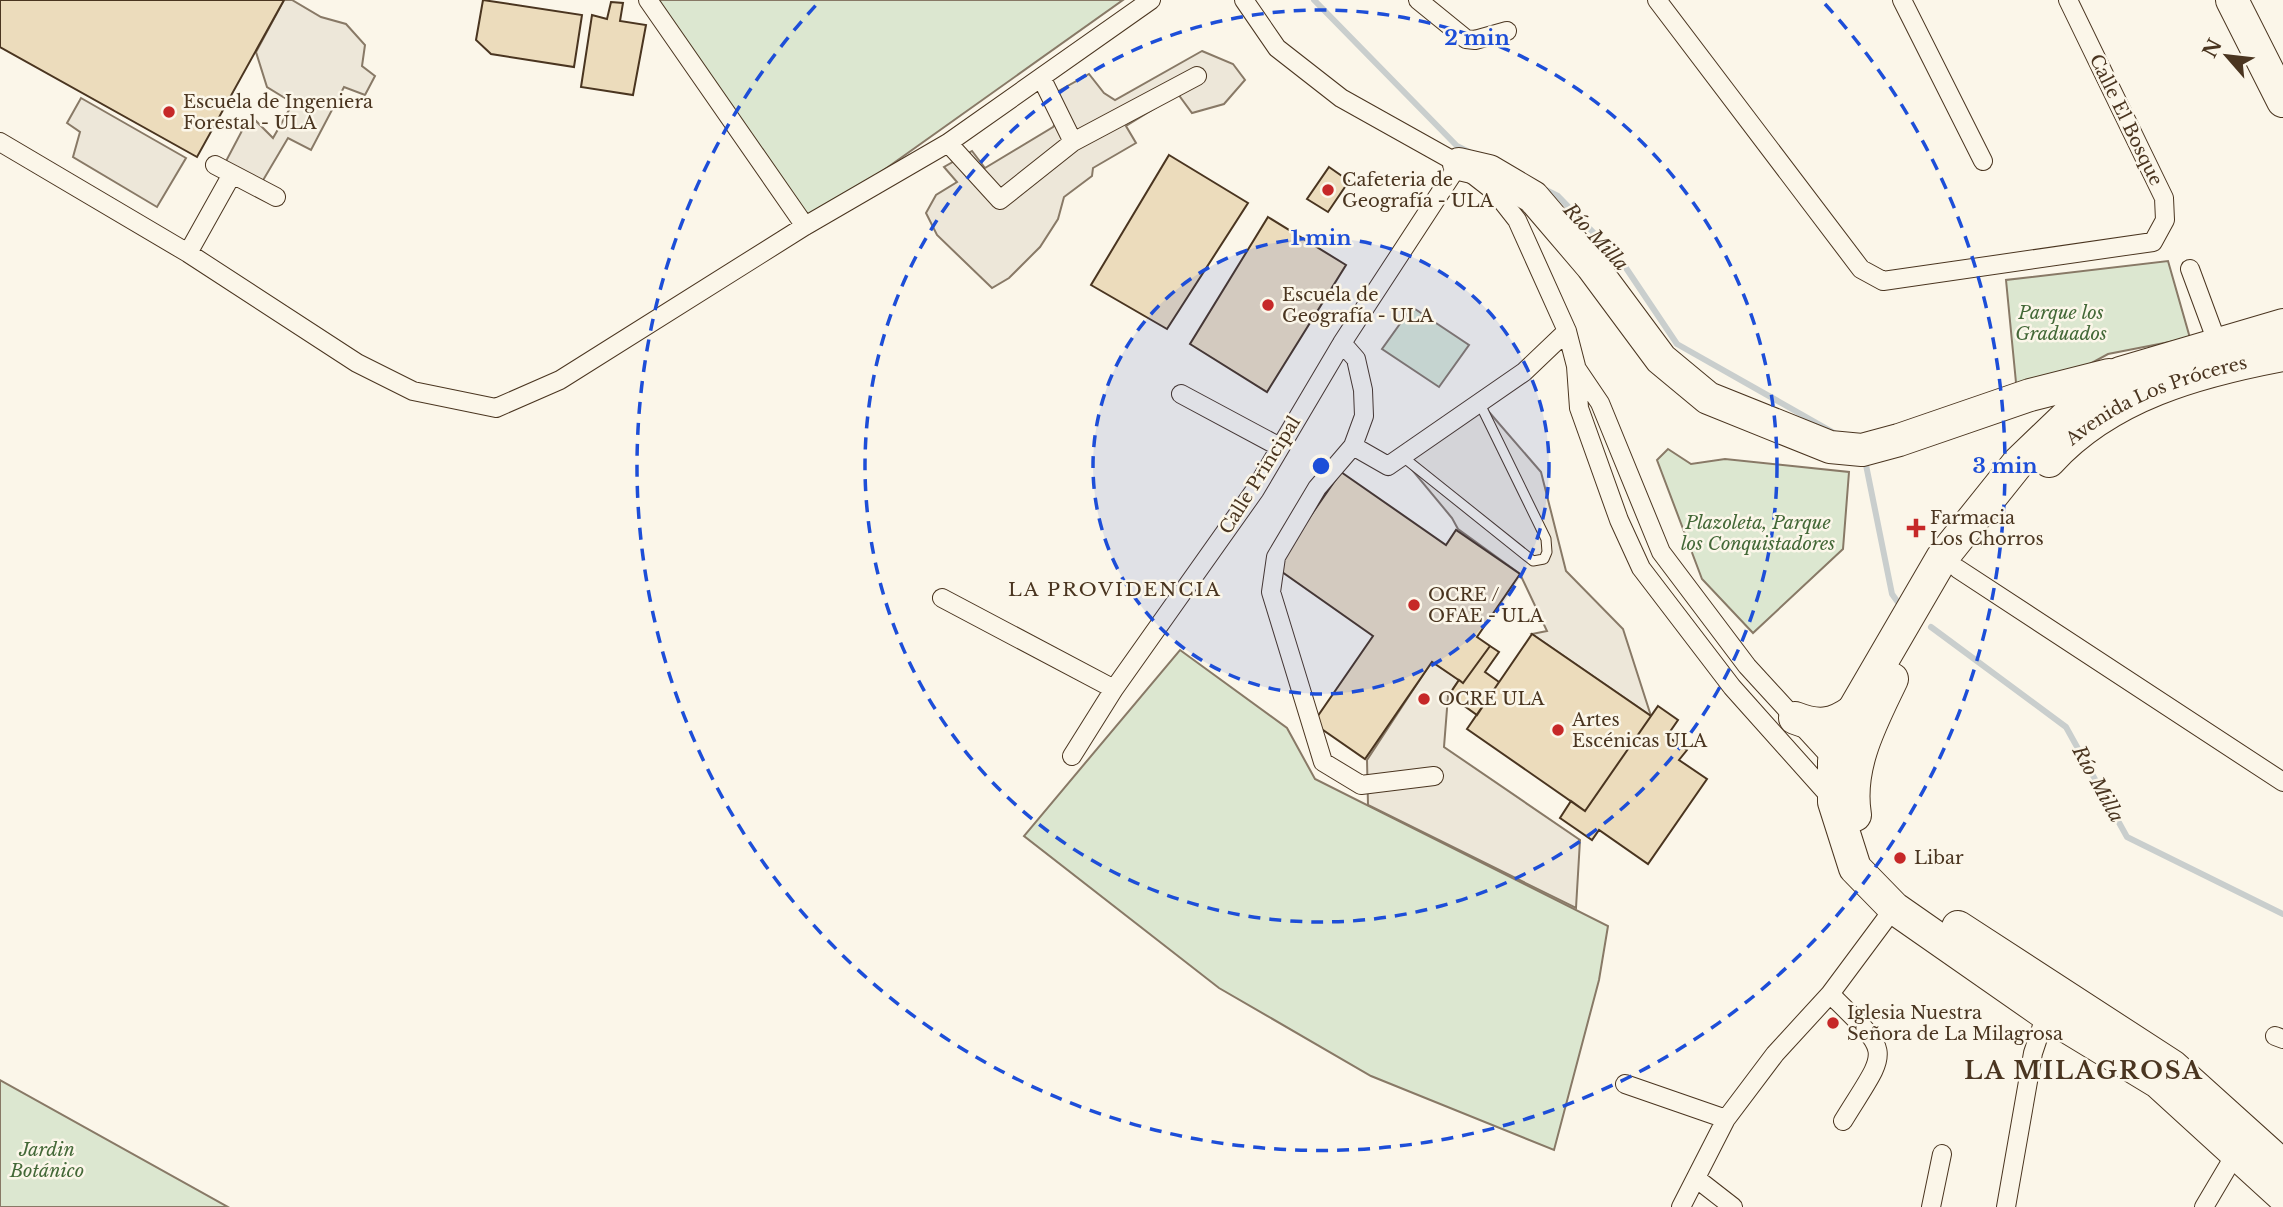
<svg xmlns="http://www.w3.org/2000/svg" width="2283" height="1207" font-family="'Libre Baskerville',serif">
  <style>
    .green { fill: #dce7d0; stroke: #887966; stroke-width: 2 }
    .parking { fill: #ede7d9; stroke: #887966; stroke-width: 2 }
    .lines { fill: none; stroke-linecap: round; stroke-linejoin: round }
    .stream { stroke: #c9cecd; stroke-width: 6 }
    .building { fill: #ecdcbc; stroke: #4a3520; stroke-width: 2 }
    .lane-casing { stroke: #4a3520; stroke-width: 11 }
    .street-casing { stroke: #4a3520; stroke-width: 20 }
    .highway-casing { stroke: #4a3520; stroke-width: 34 }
    .lane { stroke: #fbf6e9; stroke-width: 9 }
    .street { stroke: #fbf6e9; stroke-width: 18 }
    .highway { stroke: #fbf6e9; stroke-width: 32 }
    .ring { fill: none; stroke: #1d4ed8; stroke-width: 3.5; stroke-dasharray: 12 9 }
    .poi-dot { fill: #c62828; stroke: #fbf6e9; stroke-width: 2.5 }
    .labels { text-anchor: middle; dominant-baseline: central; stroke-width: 5; stroke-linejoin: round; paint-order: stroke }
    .poi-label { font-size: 18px; fill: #4a3520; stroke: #fbf6e9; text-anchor: start }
    .street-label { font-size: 18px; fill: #4a3520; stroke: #fbf6e9 }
    .park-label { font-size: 18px; font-style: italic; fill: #436837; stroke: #fbf6e9 }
    .water-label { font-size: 19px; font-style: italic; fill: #4a3520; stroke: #fbf6e9 }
    .neighbourhood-label { font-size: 19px; letter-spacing: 2px; fill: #4a3520; stroke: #fbf6e9 }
    .district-label { font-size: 24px; font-weight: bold; letter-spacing: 2px; fill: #4a3520; stroke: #fbf6e9 }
    .centre { fill: #1d4ed8; stroke: #fbf6e9; stroke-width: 3.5 }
    .ring-label { font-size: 21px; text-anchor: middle; font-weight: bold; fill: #1d4ed8; stroke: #fbf6e9; stroke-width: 5; stroke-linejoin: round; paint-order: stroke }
  </style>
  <rect width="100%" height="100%" fill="#fbf6e9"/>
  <!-- green -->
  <path class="green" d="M 648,0 L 1123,0 L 805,226 Z
    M 2168,261 L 2190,338 L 2108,354 L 2018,403 L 2006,280 Z
    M 1412,307 L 1469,345 L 1439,387 L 1382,349 Z
    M 1668,449 L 1691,464 L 1725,459 L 1849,472 L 1843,549 L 1753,633 L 1702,579 L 1657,460 Z
    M 1180,650 L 1287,728 L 1315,779 L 1608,926 L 1599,980 L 1554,1150 L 1371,1076 L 1219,988 L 1024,836 Z
    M 0,1080 L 228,1207 L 0,1207 Z"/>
  <!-- parking -->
  <path class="parking" d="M 284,0 L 292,0 L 321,17 L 346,24 L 365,45 L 362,66 L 375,76 L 365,95 L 344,87 L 311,150 L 288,138 L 262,182 L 225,163 L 245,125 L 256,121 L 273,138 L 293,103 L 267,87 L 256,52 Z
    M 1202,51 L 1233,64 L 1245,80 L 1224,104 L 1192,113 L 1178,94 L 1126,126 L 1136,143 L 1093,168 L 1092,176 L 1064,197 L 1058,219 L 1040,247 L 1009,278 L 992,288 L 937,235 L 926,213 L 936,195 L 957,182 L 944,167 L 972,151 L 985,168 L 1053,127 L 1064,110 L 1057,92 L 1089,74 L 1104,93 L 1115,100 Z
    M 81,98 L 186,158 L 157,207 L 73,157 L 80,132 L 67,123 Z
    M 1483,405 L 1541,472 L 1566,571 L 1623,629 L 1651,716 L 1532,634 L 1547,631 L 1520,574 L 1458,529 L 1452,518 L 1403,459 Z
    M 1432,661 L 1459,680 L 1448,696 L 1444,747 L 1580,840 L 1576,908 L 1368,805 L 1367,760 Z"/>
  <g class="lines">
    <!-- stream -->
    <path class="stream" d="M 1314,0 L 1457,146 L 1469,152
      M 1542,188 L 1558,196 L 1622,262 L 1677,344 L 1836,434
      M 1866,465 L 1892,594 L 1902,608
      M 1931,627 L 2066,727 L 2127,837 L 2283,914"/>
  </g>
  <!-- building -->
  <path class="building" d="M 0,0 L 284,0 L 197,157 L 0,47 Z
    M 483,0 L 582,15 L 574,67 L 491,54 L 476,40 Z
    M 611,2 L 623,3 L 620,21 L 646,25 L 633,95 L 581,87 L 592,15 L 607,19 Z
    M 1169,155 L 1248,203 L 1167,329 L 1091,285 Z
    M 1329,167 L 1349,181 L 1328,212 L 1307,199 Z
    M 1268,217 L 1346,265 L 1267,392 L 1190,344 Z
    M 1341,472 L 1446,545 L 1456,530 L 1520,574 L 1477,637 L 1490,646 L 1463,683 L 1432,662 L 1365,759 L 1313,723 L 1373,636 L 1275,567 Z
    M 1532,634 L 1651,716 L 1585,811 L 1467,729 Z
    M 1490,646 L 1499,652 L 1485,672 L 1499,682 L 1477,715 L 1449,695 L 1459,680 L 1463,683 Z
    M 1658,706 L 1678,720 L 1667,736 L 1687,750 L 1679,760 L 1707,779 L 1648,864 L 1599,830 L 1592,840 L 1560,818 L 1571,801 L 1585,811 Z"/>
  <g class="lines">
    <!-- lane casing -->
    <g class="lane-casing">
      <path id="lane" d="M 1403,457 L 1533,561 L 1544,559 L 1547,552 L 1546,539 L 1479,402"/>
    </g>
    <!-- street casing -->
    <g class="street-casing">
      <path id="street" d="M 648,0 L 805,226
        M 1244,0 L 1277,48 L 1341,98 L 1459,164 L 1495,192 L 1517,220 L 1567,331 L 1576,366 L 1579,408 L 1619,520 L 1641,568 L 1732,687 L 1833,800
        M 1418,0 L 1466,39 L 1475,40 L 1507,31
        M 1657,0 L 1861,269 L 1883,281 L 2153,242 L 2165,220 L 2164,198 L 2068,0
        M 1902,0 L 1983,161
        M 0,142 L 188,253 L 357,363 L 413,391 L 496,408 L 560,380 L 805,226 L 948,143 L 1151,0
        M 1073,142 L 1197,76
        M 948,143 L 1000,200 L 1073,142 L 1042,79
        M 215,165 L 276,197
        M 188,253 L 231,176
        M 2190,269 L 2217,342
        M 1342,343 L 1356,359 L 1363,390 L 1364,416 L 1353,446 L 1317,488 L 1276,557 L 1271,592 L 1323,762 L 1361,785 L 1434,776
        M 1577,369 L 1600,403 L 1661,552 L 1747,666 L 1834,761 L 1840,763
        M 1181,394 L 1278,446
        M 1353,446 L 1388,466 L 1524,372 L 1567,331
        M 1958,569 L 2283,782
        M 942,598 L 1114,689 L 1255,490 L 1342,343 L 1459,164
        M 1072,756 L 1114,689
        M 1830,994 C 1894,1057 1889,1046 1843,1121
        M 2275,1036 L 2283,1039
        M 1625,1084 L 1726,1119
        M 1697,1179 L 1733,1207
        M 1681,1207 L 1726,1119 L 1775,1054 L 1830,994 L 1894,908
        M 1931,1207 L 1942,1154
        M 2006,1207 L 2033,1053 L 2046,1014
        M 2204,1207 L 2236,1153"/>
    </g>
    <!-- highway casing -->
    <g class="highway-casing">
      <g id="highway">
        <path d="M 2232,0 L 2283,101"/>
        <path d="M 1459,164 L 1489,171 L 1533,197 L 1592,266 L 1661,359 L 1708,398 L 1830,447 L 1862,450 L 1899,440 L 2030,395 L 2109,375"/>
        <path d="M 2283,325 L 2120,373 L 2092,392 L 2018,463 L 1942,558 L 1853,711 L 1834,761 L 1834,802 L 1855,868 L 1894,908 L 2046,1014 L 2158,1082 L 2283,1196"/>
        <path id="s1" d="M 2049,461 C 2109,395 2198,371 2283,355"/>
        <path d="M 1795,718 C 1818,727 1832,726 1853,711"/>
        <path d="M 1855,815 C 1847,766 1872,721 1892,679"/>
        <path d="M 1958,927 L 2172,1066 L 2283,1166"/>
      </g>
    </g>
    <!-- lane -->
    <use href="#lane" class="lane"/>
    <!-- street -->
    <use href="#street" class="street"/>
    <!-- highway -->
    <use href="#highway" class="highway"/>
  </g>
  <!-- distance rings -->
  <circle cx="1321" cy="466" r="228" fill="#1d4ed8" fill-opacity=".12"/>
  <g class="ring">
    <circle cx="1321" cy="466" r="228"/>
    <circle cx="1321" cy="466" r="456"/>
    <path d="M1825 4A684 684 0 1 1 817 4"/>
  </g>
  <!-- markers -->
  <g class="poi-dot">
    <circle cx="169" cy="112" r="7"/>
    <circle cx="1328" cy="190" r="7"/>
    <circle cx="1268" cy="305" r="7"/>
    <path d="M1912.5 517.5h7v7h7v7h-7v7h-7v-7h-7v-7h7z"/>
    <circle cx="1414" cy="605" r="7"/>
    <circle cx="1424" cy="699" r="7"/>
    <circle cx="1558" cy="730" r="7"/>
    <circle cx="1900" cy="858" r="7"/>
    <circle cx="1833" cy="1023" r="7"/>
  </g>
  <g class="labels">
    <!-- poi labels -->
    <g class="poi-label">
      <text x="183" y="102">Escuela de Ingeniera<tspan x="183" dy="21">Forestal - ULA</tspan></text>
      <text x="1342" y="180">Cafeteria de<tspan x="1342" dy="21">Geografía - ULA</tspan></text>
      <text x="1282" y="295">Escuela de<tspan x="1282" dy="21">Geografía - ULA</tspan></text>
      <text x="1930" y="518">Farmacia<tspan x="1930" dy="21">Los Chorros</tspan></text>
      <text x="1428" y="595">OCRE /<tspan x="1428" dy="21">OFAE - ULA</tspan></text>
      <text x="1438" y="699">OCRE ULA</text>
      <text x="1572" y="720">Artes<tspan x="1572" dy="21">Escénicas ULA</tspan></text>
      <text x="1914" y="858">Libar</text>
      <text x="1847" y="1013">Iglesia Nuestra<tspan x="1847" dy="21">Señora de La Milagrosa</tspan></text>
    </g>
    <!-- street labels -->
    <g class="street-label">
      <text transform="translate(2126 120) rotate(64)">Calle El Bosque</text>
      <text stroke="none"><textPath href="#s1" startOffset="126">Avenida Los Próceres</textPath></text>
      <text transform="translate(1260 475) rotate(-58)">Calle Principal</text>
    </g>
    <!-- park labels -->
    <g class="park-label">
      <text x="2061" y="313">Parque los<tspan x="2061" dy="21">Graduados</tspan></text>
      <text x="1758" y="523">Plazoleta, Parque<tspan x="1758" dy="21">los Conquistadores</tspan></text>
      <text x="47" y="1150">Jardin<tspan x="47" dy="21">Botánico</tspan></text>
    </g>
    <!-- water labels -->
    <g class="water-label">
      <text transform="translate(1596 237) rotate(47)">Río Milla</text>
      <text transform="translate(2098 784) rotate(61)">Río Milla</text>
    </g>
    <!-- neighbourhood labels -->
    <g class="neighbourhood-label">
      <text x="1115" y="589">LA PROVIDENCIA</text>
    </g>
    <!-- district labels -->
    <g class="district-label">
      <text x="2084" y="1070">LA MILAGROSA</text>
    </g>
  </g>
  <circle cx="1321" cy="466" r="10" class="centre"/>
  <g class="ring-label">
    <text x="1477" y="45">2 min</text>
    <text x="1321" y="245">1 min</text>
    <text x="2005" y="473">3 min</text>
  </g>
  <!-- north arrow -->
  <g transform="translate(2227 56) rotate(298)" stroke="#fbf6e9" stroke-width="5" paint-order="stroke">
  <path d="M0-5L12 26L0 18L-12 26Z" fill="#4a3520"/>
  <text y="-10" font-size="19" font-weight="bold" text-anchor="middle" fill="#4a3520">N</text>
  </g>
</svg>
